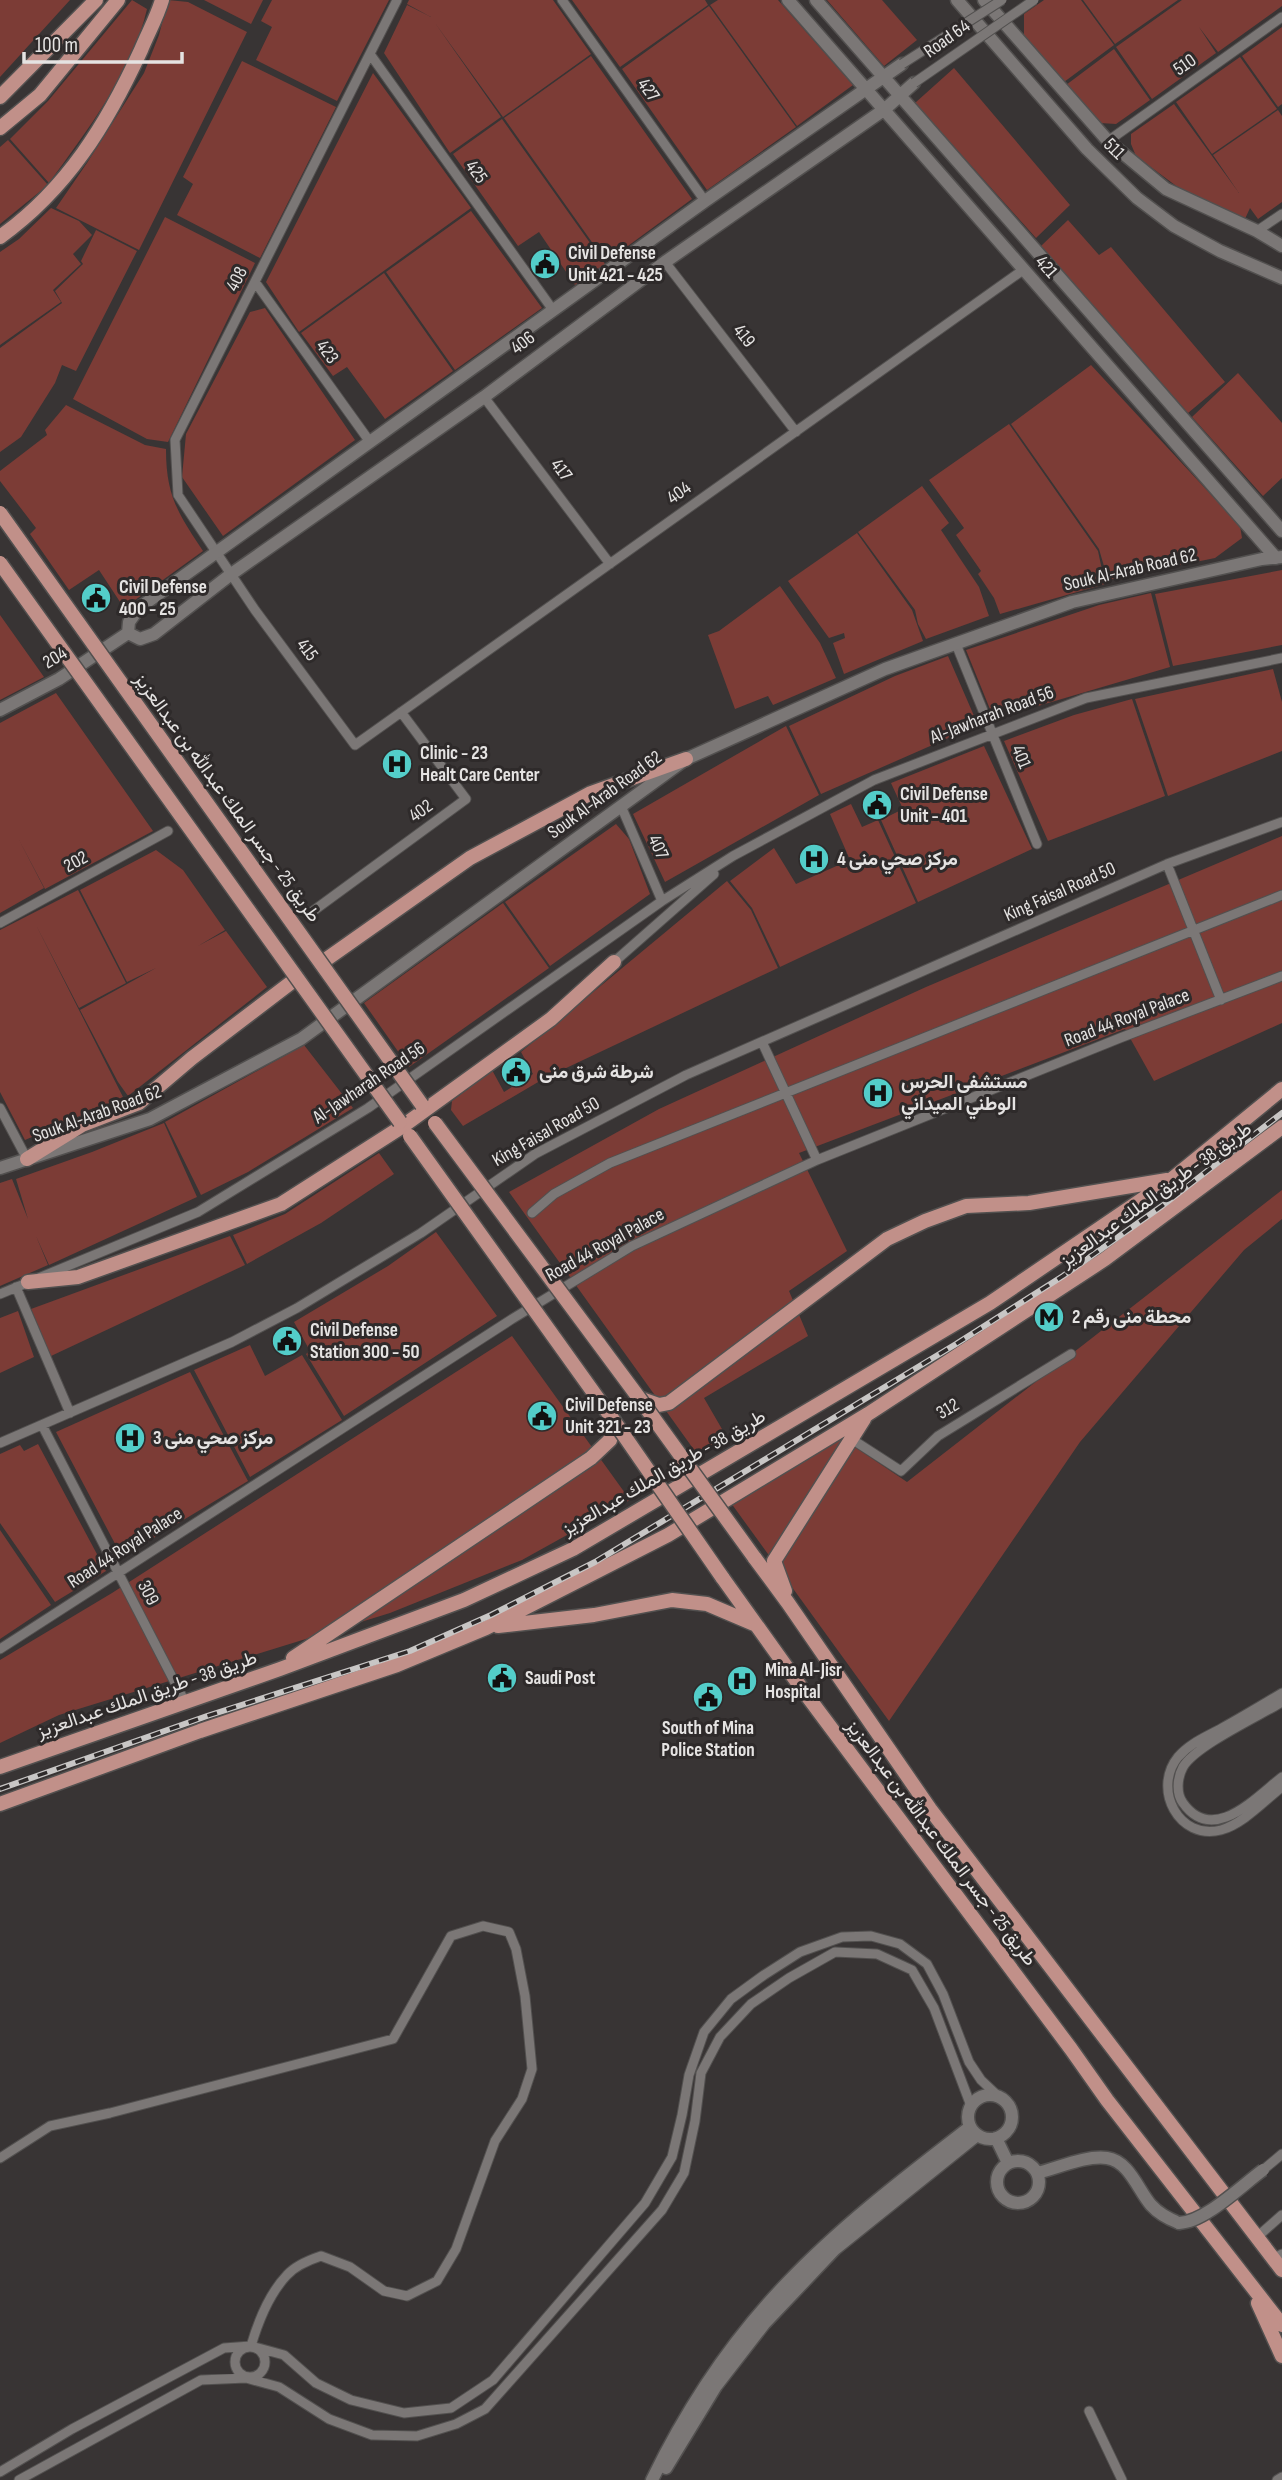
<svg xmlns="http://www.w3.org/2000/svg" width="1282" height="2480" font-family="'Sofia Sans Condensed',Vazirmatn,sans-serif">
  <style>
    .green { fill: #7c3c36 }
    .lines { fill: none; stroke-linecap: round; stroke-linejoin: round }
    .street-casing { stroke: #52504f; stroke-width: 11 }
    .secondary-casing { stroke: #52504f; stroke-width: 15 }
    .primary-casing { stroke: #52504f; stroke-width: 17 }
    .street { stroke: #7b7776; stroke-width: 9 }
    .secondary { stroke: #7b7776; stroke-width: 12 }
    .primary { stroke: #c19089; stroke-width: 14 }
    .rail-casing { stroke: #c8c6c5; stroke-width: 6 }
    .rail { stroke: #2e2a2a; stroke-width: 3.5; stroke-dasharray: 10; stroke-linecap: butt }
    .street-bridge-casing { stroke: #52504f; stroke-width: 11; stroke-linecap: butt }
    .secondary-bridge-casing { stroke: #52504f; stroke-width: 15; stroke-linecap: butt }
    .primary-bridge-casing { stroke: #52504f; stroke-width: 17; stroke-linecap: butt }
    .street-bridge { stroke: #7b7776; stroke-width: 9 }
    .secondary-bridge { stroke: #7b7776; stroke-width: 12 }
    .primary-bridge { stroke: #c19089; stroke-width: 14 }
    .labels { text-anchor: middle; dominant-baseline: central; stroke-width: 6; stroke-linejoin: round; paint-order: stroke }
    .street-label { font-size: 19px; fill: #e5e3e2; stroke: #2e2a2a }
    .poi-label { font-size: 19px; font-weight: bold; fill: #e5e3e2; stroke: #2e2a2a; text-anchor: start }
  </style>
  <rect width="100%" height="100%" fill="#383434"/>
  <!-- green -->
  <path class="green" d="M 0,0 L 70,0 L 0,77 Z
    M 132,0 L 147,9 C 133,71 86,132 49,183 L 10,139 L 48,101 Z
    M 168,0 L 188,2 L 247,32 L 139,250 L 56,208 L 87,163 L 144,73 L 159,35 Z
    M 204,0 L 263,0 L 251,24 Z
    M 272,0 L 389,0 L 337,101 L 256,60 L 272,27 L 261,21 Z
    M 409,0 L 553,0 L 591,54 L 503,117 L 435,23 L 501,117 L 450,153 L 384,53 L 407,5 L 431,17 L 407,4 Z
    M 572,0 L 705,0 L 708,5 L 620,67 Z
    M 718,0 L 778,0 L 853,85 L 797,126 L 710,5 Z
    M 827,0 L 882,0 L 917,40 L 884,66 Z
    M 1044,0 L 1081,0 L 1114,45 L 1064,82 L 1024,37 L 1024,14 Z
    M 1083,0 L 1178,0 L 1115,44 Z
    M 1182,0 L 1282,0 L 1282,6 L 1218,52 L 1199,27 L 1216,53 L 1152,99 L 1116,47 Z
    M 709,6 L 796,127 L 707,190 L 622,69 Z
    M 1282,27 L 1282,104 L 1278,107 L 1242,56 Z
    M 1114,49 L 1150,100 L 1116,124 L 1100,123 L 1066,85 Z
    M 591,56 L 692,199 L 606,262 L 504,118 Z
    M 1240,57 L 1277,109 L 1212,154 L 1176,102 Z
    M 242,61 L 336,107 L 260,258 L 177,215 L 193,184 L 183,177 Z
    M 954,68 L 1070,205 L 1036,238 L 915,103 Z
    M 373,73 L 471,208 L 299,332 L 266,282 Z
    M 1174,104 L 1239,193 L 1213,155 L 1278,110 L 1282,116 L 1282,202 L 1258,219 L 1250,208 L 1244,221 L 1183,191 L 1136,156 L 1131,144 L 1131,134 Z
    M 502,119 L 605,264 L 575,285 L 539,232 L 518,246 L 453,154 Z
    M 8,140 L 48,185 L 0,224 L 0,147 Z
    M 51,208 L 79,221 L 92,235 L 73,254 L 81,264 L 53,290 L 61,302 L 0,345 L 0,252 L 19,239 Z
    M 471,211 L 542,308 L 455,370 L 386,272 Z
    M 165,217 L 255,263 L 168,442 L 147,439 L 73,399 Z
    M 1068,220 L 1099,255 L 1111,247 L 1225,382 L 1188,413 L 1041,246 Z
    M 96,230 L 137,251 L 76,371 L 62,365 L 55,383 L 21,437 L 0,452 L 0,348 L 62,303 L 55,291 L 83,264 L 81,261 Z
    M 384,273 L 453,371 L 385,419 L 347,367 L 333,376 L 301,333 Z
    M 265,308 L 355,440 L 223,536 L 182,477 L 186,434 L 250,312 Z
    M 1091,365 L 1240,526 L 1242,538 L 1215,558 L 1108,580 L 1099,549 L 1011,424 Z
    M 1238,373 L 1282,423 L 1282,478 L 1263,496 L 1192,417 Z
    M 66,405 L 145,445 L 166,449 C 166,496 178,513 203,551 L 124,608 L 99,570 L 69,590 L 30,534 L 36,528 L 0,481 L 0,471 L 47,435 L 45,430 Z
    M 1009,424 L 1098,551 L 1105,584 L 1000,614 L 994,598 L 978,574 L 981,571 L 956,535 L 964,528 L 929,480 Z
    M 922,486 L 949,523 L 941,530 L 979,587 L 989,616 L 926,639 L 918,624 L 915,610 L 858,532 Z
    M 857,533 L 912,610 L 923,641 L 844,674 L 833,643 L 845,638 L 844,633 L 829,638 L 788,581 Z
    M 1282,570 L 1282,645 L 1173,666 L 1155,594 Z
    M 780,586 L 820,643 L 836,678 L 773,705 L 768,696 L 735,709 L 708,635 L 719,631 Z
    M 1151,593 L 1170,667 L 994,719 L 966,650 L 1099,605 Z
    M 0,615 L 44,677 L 0,700 Z
    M 948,656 L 978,725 L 821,794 L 789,726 L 895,676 Z
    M 1273,669 L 1282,702 L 1282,751 L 1168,796 L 1135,699 Z
    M 56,693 L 153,831 L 45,889 L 18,838 L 44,888 L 0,913 L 0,723 Z
    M 1132,699 L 1165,796 L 1048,841 L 1004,741 L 1074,715 Z
    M 786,726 L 819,795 L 665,882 L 633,814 Z
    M 984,746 L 1032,849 L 918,902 L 881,820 L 903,809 L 891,783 Z
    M 851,804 L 862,827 L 878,820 L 916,903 L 780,967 L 752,908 L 730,881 L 774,848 L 796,884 L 850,860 L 830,814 Z
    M 616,824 L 629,839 L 650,894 L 550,966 L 505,902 Z
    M 1282,836 L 1282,1023 L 1154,1081 L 1125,1029 L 799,1153 L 847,1251 L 789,1291 L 808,1336 L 704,1398 L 726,1436 L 697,1454 L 509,1192 L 659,1109 L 926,987 Z
    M 156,850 L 183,870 L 225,930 L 198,946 L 226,931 L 267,987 L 128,1096 L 118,1082 L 80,1010 L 156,968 L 127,982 L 80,890 Z
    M 727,881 L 751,910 L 778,968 L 545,1078 L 463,1126 L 451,1110 L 452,1101 L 492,1070 L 504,1092 L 533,1074 L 521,1052 Z
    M 78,890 L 126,983 L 79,1008 L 36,925 L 123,1097 L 25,1140 L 0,1092 L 0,930 Z
    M 503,903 L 549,968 L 409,1067 L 364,1003 Z
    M 304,1045 L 353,1108 L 248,1172 L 201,1195 L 165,1122 Z
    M 164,1123 L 197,1197 L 49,1265 L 36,1236 L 48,1265 L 0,1286 L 0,1183 L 12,1179 L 28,1219 L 16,1179 L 92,1152 Z
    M 379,1153 L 394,1174 L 321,1223 L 247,1264 L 233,1235 L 285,1214 Z
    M 1282,1190 L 1282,1219 L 1244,1250 L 1080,1442 L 889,1721 L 731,1503 L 840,1437 L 907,1482 Z
    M 436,1232 L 497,1316 L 344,1416 L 306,1354 L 310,1351 L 294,1322 L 388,1266 Z
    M 230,1236 L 245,1265 L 51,1356 L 31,1309 Z
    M 18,1311 L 34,1357 L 0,1373 L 0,1318 Z
    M 512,1336 L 630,1500 L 522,1560 L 390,1613 L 59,1715 L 0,1743 L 0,1660 L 112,1593 Z
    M 250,1345 L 265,1376 L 302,1355 L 342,1420 L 250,1477 L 194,1370 Z
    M 190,1372 L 248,1481 L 122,1557 L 56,1432 Z
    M 38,1444 L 106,1571 L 55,1602 L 0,1523 L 0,1454 L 20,1445 L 24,1451 Z
    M 0,1530 L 51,1605 L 0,1639 Z"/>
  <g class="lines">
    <!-- street casing -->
    <g class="street-casing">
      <path id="street" d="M 397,0 L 175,440 L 178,495 L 255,610 L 355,745 L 1023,270
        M 562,0 L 705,201
        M 370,54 L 553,310
        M 1108,141 L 1282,17
        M 1257,231 L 1282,214
        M 665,262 L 796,432
        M 255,282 L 370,442
        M 484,397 L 610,564
        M 956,644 L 1037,844
        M 621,806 L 662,901
        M 1167,864 L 1221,1000
        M 309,914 L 466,799 L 401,712
        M 0,923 L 168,831
        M 614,962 L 714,874
        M 762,1042 L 817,1160
        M 0,1108 L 27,1159
        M 532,1213 L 554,1194 L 610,1163 L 1282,895
        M 16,1287 L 70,1413
        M 0,1294 L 198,1212 L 368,1108 L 662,901 L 733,856 L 874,780 L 1086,698 L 1282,658
        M 42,1425 L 185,1702
        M 850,1438 L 901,1471 L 938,1436 L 1071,1354
        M 0,1443 L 232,1342 L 297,1308 L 421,1233 L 535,1154 L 686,1075 L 1167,864 L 1282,822
        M 0,1649 L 512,1319 L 632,1246 L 817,1160 L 1120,1038 L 1282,976
        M 1282,1693 C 1262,1705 1242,1717 1222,1728 C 1206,1737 1190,1743 1178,1757 C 1152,1789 1179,1841 1221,1830 C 1243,1824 1264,1801 1282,1787
        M 1282,1702 C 1259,1716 1195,1746 1183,1767 C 1177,1778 1176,1794 1183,1803 C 1213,1845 1255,1798 1282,1777
        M 0,2158 L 50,2126 L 110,2113 L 393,2039 L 451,1936 L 483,1926 L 509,1932 L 516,1949 L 525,1996 L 532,2069 L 522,2099 L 495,2141 L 456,2249 L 437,2281 L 407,2296 L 384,2291 L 350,2267 L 321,2256 C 309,2260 296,2265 287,2275 C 269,2294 258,2322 251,2346
        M 1263,2170 L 1282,2154
        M 1257,2237 L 1282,2215
        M 1280,2255 L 1282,2254
        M235 2362a15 15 0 1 1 30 0a15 15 0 1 1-30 0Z
        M 1089,2411 L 1122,2480
        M 0,2472 L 72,2429 L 224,2348 L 251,2346 L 284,2355 L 316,2383 L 351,2400 L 404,2413 L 451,2408 L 493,2380 L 645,2203 L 672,2157 L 682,2115 L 689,2075 L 704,2032 L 731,1999 L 764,1975 L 800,1952 L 842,1937 L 871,1936 L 900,1944 L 927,1964 L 943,1994 L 969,2062 L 981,2080 L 999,2097
        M 19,2480 L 201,2380 L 246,2378 L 279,2387 L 329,2419 L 372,2435 L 417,2436 L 456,2424 L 485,2409 L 662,2210 L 684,2173 L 695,2121 L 701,2073 L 720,2037 L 751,2004 L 789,1978 L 835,1952 L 877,1954 L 912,1970 L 934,2008 L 971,2106
        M 1277,2480 L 1282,2477"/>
    </g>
    <!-- secondary casing -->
    <g class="secondary-casing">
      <path id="secondary" d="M 788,0 L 1276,558
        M 816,0 L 1282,531
        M 957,0 L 1087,149 L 1137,198 L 1174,226 L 1220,251 L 1282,278
        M 984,0 L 1108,141 L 1166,189 L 1257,231 L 1282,246
        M 902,64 L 705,201 L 139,608 L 129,622 L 128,633 L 140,639 L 154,634 L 230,575 L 484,397 L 665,262 L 885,109 L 914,83
        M 0,710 L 59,679 L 128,633
        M 0,1168 L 150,1119 L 301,1039 L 686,759 L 885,669 L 1072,602 L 1262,559 L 1282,557
        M968 2117a22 22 0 1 1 44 0a22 22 0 1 1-44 0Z
        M 996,2138 L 1008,2163
        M997 2182a21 21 0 1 1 42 0a21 21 0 1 1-42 0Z
        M 1037,2173 C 1058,2168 1086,2155 1107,2158 C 1129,2161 1138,2190 1151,2205 C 1158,2213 1169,2219 1179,2223
        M 666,2468 L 716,2386 L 764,2324 L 835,2249 L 977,2135
        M 652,2480 C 687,2408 731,2341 787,2283 C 842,2225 908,2175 970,2127"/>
    </g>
    <!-- primary casing -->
    <g class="primary-casing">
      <path id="primary" d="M 0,97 L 96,0
        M 0,128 L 40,95 L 118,0
        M 0,237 C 67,189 107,124 141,50 C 148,33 157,17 162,0
        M 321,963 L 470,858 L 591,793 L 686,759
        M 27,1159 L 82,1125 L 139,1103 L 192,1058 L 297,978
        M 28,1282 L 78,1277 L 281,1204 L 403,1126 L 551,1019 L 614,962
        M 639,1398 L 659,1405 L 669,1403 L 887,1239 L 925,1221 L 966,1206 L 1029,1203 L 1167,1180
        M 754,1557 L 788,1603 L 930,1809 L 1282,2270
        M 722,1577 L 805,1693 L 1071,2049 L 1107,2100 L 1282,2325
        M 785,1591 L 774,1561 L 864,1419
        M 498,1626 L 594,1615 L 672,1600 L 707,1604 L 754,1624
        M 293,1658 L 591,1458 L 610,1440 L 614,1421
        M 0,1767 L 280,1669 L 464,1600 L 573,1549 L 990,1303 L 1172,1179 L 1282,1089
        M 0,1804 L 200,1731 L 397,1665 L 486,1628 L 668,1535 L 868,1414 L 1105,1259 L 1282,1127
        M 1258,2303 L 1282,2356"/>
    </g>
    <!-- street -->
    <use href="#street" class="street"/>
    <!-- secondary -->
    <use href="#secondary" class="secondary"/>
    <!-- primary -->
    <use href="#primary" class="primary"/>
    <!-- rail casing -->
    <g class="rail-casing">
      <path id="rail" d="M 1102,1236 L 1181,1178
        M 0,1789 L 207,1716 L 410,1651 L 491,1615 L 595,1562 L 956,1344 L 1063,1276 L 1162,1206 L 1282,1113"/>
    </g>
    <!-- rail -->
    <use href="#rail" class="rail"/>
    <!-- street-bridge casing -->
    <g class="street-bridge-casing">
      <path id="street-bridge" d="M 902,64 L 1002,0
        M 914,83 L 1034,0"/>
    </g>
    <!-- secondary-bridge casing -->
    <g class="secondary-bridge-casing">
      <path id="secondary-bridge" d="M 1179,2223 C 1205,2222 1241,2186 1263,2170"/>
    </g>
    <!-- primary-bridge casing -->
    <g class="primary-bridge-casing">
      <path id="primary-bridge" d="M 0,513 L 422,1105
        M 0,563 L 400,1122
        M 435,1123 L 639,1398 L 754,1557
        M 410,1136 L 614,1421 L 722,1577"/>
    </g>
    <!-- street-bridge -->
    <use href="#street-bridge" class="street-bridge"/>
    <!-- secondary-bridge -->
    <use href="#secondary-bridge" class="secondary-bridge"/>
    <!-- primary-bridge -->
    <use href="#primary-bridge" class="primary-bridge"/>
  </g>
  <!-- icons -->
  <defs>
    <g id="civic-disc" transform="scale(1.575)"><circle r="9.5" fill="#53cdc9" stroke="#2e2a2a"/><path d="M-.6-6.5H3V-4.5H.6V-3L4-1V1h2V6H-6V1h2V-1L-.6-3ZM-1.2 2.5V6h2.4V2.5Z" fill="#111"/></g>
    <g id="hospital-disc" transform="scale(1.575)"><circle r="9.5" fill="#53cdc9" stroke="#2e2a2a"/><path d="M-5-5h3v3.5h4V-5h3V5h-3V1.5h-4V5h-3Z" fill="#111"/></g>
    <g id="metro-disc" transform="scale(1.575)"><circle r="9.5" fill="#53cdc9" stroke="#2e2a2a"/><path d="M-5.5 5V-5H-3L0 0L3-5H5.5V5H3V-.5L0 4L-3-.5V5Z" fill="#111"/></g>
  </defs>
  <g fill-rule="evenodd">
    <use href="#civic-disc" x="545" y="264"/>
    <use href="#civic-disc" x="96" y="598"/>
    <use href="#hospital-disc" x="397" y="764"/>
    <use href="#civic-disc" x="877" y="805"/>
    <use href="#hospital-disc" x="814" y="859"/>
    <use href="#civic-disc" x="516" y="1072"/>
    <use href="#hospital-disc" x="878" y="1093"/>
    <use href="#metro-disc" x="1049" y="1317"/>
    <use href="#civic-disc" x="287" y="1341"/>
    <use href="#civic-disc" x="542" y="1416"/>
    <use href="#hospital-disc" x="130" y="1438"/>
    <use href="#civic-disc" x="502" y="1678"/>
    <use href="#hospital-disc" x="742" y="1681"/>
    <use href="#civic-disc" x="708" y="1697"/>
  </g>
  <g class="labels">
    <!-- street labels -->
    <g class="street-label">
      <text transform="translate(947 39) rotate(-35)">Road 64</text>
      <text transform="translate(1185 65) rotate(-35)">510</text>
      <text transform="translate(648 90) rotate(54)">427</text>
      <text transform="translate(1114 149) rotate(45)">511</text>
      <text transform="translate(476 172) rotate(54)">425</text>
      <text transform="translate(1046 267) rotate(49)">421</text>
      <text transform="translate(237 279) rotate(-63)">408</text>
      <text transform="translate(744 336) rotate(52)">419</text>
      <text transform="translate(523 343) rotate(-37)">406</text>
      <text transform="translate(327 352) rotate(54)">423</text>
      <text transform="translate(561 470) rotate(53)">417</text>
      <text transform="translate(679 493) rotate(-35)">404</text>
      <text transform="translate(1130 570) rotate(-13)">Souk Al-Arab Road 62</text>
      <text transform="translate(307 650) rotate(53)">415</text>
      <text transform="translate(55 658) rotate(-31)">204</text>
      <text transform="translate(992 715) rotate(-21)">Al-Jawharah Road 56</text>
      <text transform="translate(1021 757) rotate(68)">401</text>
      <text transform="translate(605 795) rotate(-36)">Souk Al-Arab Road 62</text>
      <text transform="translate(227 798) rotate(54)">طريق 25 - جسر الملك عبدالله بن عبدالعزيز</text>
      <text transform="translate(421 811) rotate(-36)">402</text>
      <text transform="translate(658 847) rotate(66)">407</text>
      <text transform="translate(76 862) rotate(-29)">202</text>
      <text transform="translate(1060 892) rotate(-24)">King Faisal Road 50</text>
      <text transform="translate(1127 1018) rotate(-21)">Road 44 Royal Palace</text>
      <text transform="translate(369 1083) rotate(-34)">Al-Jawharah Road 56</text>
      <text transform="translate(97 1114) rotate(-20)">Souk Al-Arab Road 62</text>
      <text transform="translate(546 1132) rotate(-30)">King Faisal Road 50</text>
      <text transform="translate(1156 1195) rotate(-36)">طريق 38 - طريق الملك عبدالعزيز</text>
      <text transform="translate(605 1245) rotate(-29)">Road 44 Royal Palace</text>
      <text transform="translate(948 1409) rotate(-31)">312</text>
      <text transform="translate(664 1473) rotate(-30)">طريق 38 - طريق الملك عبدالعزيز</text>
      <text transform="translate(125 1548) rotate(-33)">Road 44 Royal Palace</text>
      <text transform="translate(148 1593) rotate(63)">309</text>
      <text transform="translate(147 1695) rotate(-19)">طريق 38 - طريق الملك عبدالعزيز</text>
      <text transform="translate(941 1843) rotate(53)">طريق 25 - جسر الملك عبدالله بن عبدالعزيز</text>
    </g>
    <!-- poi labels -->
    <g class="poi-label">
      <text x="568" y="253">Civil Defense<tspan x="568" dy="22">Unit 421 - 425</tspan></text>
      <text x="119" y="587">Civil Defense<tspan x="119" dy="22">400 - 25</tspan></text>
      <text x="420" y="753">Clinic - 23<tspan x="420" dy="22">Healt Care Center</tspan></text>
      <text x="900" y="794">Civil Defense<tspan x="900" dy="22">Unit - 401</tspan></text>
      <text x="837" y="859">مركز صحي منى 4</text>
      <text x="539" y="1072">شرطة شرق منى</text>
      <text x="901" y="1082">مستشفى الحرس<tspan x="901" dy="22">الوطني الميداني</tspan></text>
      <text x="1072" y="1317">محطة منى رقم 2</text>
      <text x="310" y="1330">Civil Defense<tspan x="310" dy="22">Station 300 - 50</tspan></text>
      <text x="565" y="1405">Civil Defense<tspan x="565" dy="22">Unit 321 - 23</tspan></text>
      <text x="153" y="1438">مركز صحي منى 3</text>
      <text x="765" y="1670">Mina Al-Jisr<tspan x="765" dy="22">Hospital</tspan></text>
      <text x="525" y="1678">Saudi Post</text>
      <text x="708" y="1728" text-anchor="middle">South of Mina<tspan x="708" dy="22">Police Station</tspan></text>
    </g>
  </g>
  <!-- scale -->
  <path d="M24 52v10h158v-10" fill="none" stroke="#e5e3e2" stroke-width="3.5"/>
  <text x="35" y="52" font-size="21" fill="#e5e3e2" stroke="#2e2a2a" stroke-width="5" paint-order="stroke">100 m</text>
</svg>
